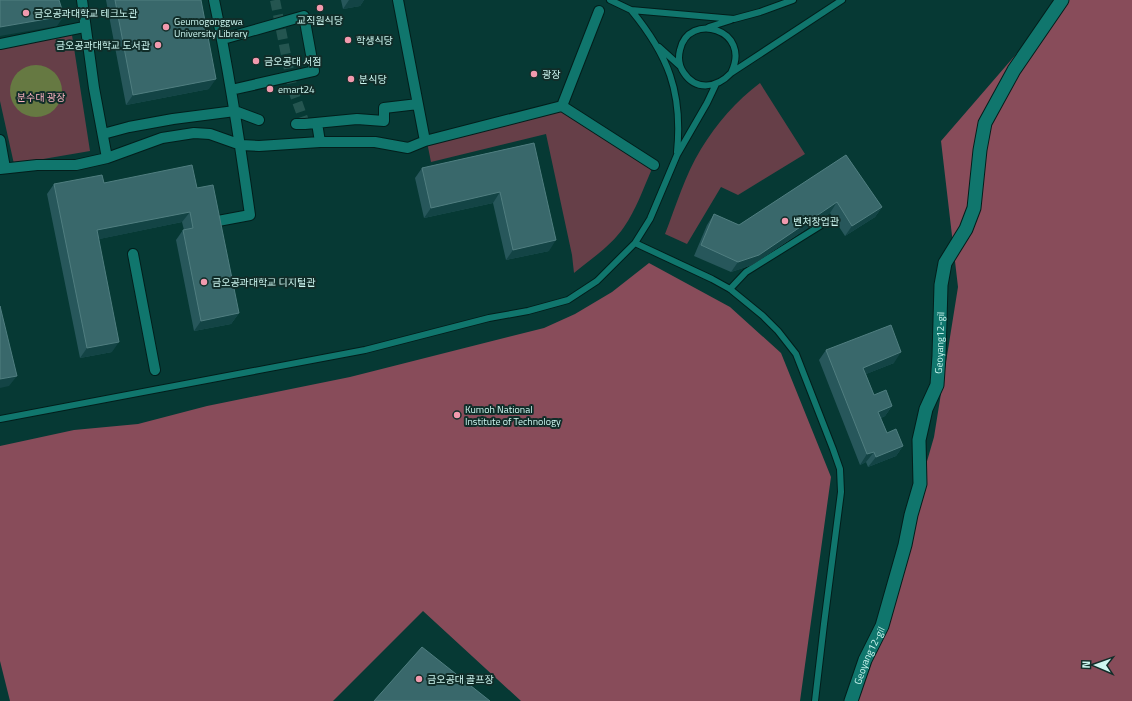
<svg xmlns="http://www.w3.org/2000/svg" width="1132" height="701" font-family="'Titillium Web','Noto Sans KR',sans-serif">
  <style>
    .green { fill: #663f48 }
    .forest { fill: #884c5a }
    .water { fill: #667942 }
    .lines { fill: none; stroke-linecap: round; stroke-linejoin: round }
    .pedestrian-tunnel { stroke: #245550; stroke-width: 10; stroke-dasharray: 10 5; stroke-linecap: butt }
    .service-casing { stroke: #021e1b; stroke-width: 8 }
    .pedestrian-casing { stroke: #021e1b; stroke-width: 12 }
    .minor-casing { stroke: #021e1b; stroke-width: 15 }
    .service { stroke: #10766d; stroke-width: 6 }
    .pedestrian { stroke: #10766d; stroke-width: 10 }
    .minor { stroke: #10766d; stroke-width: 13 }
    .wall { fill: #27575b }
    .shaded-wall { fill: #134445 }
    .building { fill: #39686b; stroke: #507e80 }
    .poi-dot { fill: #f29aae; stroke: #112d29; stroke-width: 1.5 }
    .labels { text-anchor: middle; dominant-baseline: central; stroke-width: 4; stroke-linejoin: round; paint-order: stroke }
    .poi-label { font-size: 10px; fill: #cdf6f0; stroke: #112d29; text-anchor: start }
    .park-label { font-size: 10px; fill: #fdb2c2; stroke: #112d29 }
    .street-label { font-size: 10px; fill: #cdf6f0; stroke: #112d29 }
  </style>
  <rect width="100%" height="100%" fill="#063934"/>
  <!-- green -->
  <path class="green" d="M 72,35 L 90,151 L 14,164 L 0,101 L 0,47 Z
    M 760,83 L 805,154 L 738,195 L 721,187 L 687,244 L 665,234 C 676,206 685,175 701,149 C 717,123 736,101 760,83 Z
    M 562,111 L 650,167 L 651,171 C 643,189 636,210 624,227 C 611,246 591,259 574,273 L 572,255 L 546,134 L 431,162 L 427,142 Z"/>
  <!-- forest -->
  <path class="forest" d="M 1063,0 L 1132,0 L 1132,701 L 858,701 L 934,437 L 958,287 L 941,141 Z
    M 649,263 L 730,307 L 781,353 L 831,477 L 800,701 L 521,701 L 423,611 L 333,701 L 10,701 L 0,661 L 0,446 L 74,430 L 138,424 L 207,406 L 350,377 L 544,328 L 575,314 L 612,292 Z"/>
  <!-- water -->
  <path class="water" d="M10 91a26 26 0 1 1 52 0a26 26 0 1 1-52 0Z"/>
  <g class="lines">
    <!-- pedestrian-tunnel -->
    <path class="pedestrian-tunnel" d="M 275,0 L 293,90 L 305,124"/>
    <!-- service casing -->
    <g class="service-casing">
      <path id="service" d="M 610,0 L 631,10 L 734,19 L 760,12 L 793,0
        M 631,10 C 668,55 683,92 677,152
        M 709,27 L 731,20
        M 659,47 L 680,66
        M 731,73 C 753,29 688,11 680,50 C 678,58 679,66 684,73 C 696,91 717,88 731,73 L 842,0
        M 635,243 L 712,279 L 730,289 L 763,316 L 778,331 L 796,354 L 833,449 L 840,469 L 841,492 L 824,624 L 815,701
        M 730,289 L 746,272 L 831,219
        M 0,419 L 365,350 L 489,318 L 528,311 L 568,300 L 597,281 L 635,243 L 650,219 L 677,155 L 707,103 L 716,84"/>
    </g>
    <!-- pedestrian casing -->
    <g class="pedestrian-casing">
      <path id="pedestrian" d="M 82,0 L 94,88 L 107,158
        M 214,0 C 229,71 240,143 250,215 L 218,221
        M 398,0 L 425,141
        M 223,39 L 304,16 L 314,71 L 231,90
        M 0,44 L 84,27
        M 562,106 L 599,11
        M 317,123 L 320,142
        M 296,124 L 305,124 L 357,119 L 384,121 L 384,108 L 418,104
        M 103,134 L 129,127 L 173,119 L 235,111 L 259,120
        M 0,140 L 5,168
        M 0,169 L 37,165 L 76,165 L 107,158 L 162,138 L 194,133 L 210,134 L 241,145 L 259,146 L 320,142 L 375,142 L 408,148 L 425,141 L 562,106 L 654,165
        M 133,254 L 155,370"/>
    </g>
    <!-- minor casing -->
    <g class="minor-casing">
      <g id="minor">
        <path id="s1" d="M 851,701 L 865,660 L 882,626 L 905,545 L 911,515 L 920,484 L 919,440 L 926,409 L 937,385 L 939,356 L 941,285 L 945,263 L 966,229 L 974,208 L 980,150 L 985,123 L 1014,70 L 1062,0"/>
      </g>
    </g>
    <!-- service -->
    <use href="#service" class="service"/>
    <!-- pedestrian -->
    <use href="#pedestrian" class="pedestrian"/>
    <!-- minor -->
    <use href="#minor" class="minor"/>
  </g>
  <!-- wall -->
  <path class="wall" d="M 106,0 L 201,0 L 209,89 L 126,105 Z
    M 341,0 L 364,0 L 360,6 L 343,9 Z
    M 534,143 L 549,251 L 506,260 L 493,203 L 424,218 L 415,178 L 422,168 Z
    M 846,155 L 882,207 L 875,217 L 845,236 L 830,213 L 752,265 L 731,272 L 694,256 L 707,225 L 714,214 L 739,225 Z
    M 104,183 L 197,188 L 239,313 L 231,324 L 194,331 L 176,240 L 183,230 L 184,230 L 182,222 L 99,239 L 112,352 L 80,358 L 47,194 L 54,184 Z
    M 826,350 L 894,363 L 866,374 L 874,395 L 892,406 L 885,416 L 881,418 L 887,433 L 903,446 L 896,456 L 868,467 L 866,462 L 860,465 L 819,360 Z"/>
  <!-- shaded-wall -->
  <path class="shaded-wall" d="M 349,0 L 364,0 L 360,6 L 343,9 Z
    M 64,16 L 57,26 L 0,36 L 0,27 Z
    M 216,79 L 209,89 L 126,105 L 133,95 Z
    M 500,192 L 493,203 L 424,218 L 431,208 Z
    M 837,202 L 830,213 L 752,265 L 731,272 L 738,262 Z
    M 882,207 L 875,217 L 845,236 L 852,226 Z
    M 190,212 L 182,222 L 90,241 L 97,230 Z
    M 556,240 L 549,251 L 506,260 L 513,250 Z
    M 239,313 L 231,324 L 194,331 L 201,321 Z
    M 119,342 L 112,352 L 80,358 L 87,348 Z
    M 901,352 L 894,363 L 856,378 L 863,368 Z
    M 17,376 L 9,386 L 0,388 L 0,379 Z
    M 892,406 L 885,416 L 871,422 L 878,412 Z
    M 903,446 L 896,456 L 868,467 L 876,457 Z
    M 874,452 L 866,462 L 860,465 L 867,454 Z"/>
  <!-- building -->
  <path class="building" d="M 0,0 L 59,0 L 64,16 L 0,27 Z
    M 115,0 L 201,0 L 216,79 L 133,95 Z
    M 534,143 L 556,240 L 513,250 L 500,192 L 431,208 L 422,168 Z
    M 846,155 L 882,207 L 852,226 L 837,202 L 759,255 L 738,262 L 701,245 L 714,214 L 739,225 Z
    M 192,165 L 197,188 L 213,185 L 239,313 L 201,321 L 183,230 L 193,228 L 190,212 L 97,230 L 119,342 L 87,348 L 54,184 L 102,175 L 104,183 Z
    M 0,306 L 17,376 L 0,379 Z
    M 891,325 L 901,352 L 863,368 L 874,395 L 886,390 L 892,406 L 878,412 L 887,433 L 896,429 L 903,446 L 876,457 L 874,452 L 867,454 L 826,350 Z
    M 422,647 L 490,701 L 374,701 Z"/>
  <!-- markers -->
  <g class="poi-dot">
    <circle cx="320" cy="8" r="4"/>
    <circle cx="26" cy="13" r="4"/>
    <circle cx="166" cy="27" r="4"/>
    <circle cx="348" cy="40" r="4"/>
    <circle cx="158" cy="45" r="4"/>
    <circle cx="256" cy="61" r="4"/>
    <circle cx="534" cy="74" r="4"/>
    <circle cx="351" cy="79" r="4"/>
    <circle cx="270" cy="89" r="4"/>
    <circle cx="785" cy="221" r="4"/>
    <circle cx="204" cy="282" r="4"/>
    <circle cx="457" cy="415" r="4"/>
    <circle cx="419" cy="679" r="4"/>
  </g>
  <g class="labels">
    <!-- poi labels -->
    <g class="poi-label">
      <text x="34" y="13">금오공과대학교 테크노관</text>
      <text x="320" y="20" text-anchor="middle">교직원식당</text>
      <text x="174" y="21">Geumogonggwa<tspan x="174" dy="12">University Library</tspan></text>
      <text x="356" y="40">학생식당</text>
      <text x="150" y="45" text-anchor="end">금오공과대학교 도서관</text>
      <text x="264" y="61">금오공대 서점</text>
      <text x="542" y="74">광장</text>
      <text x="359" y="79">분식당</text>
      <text x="278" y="89">emart24</text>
      <text x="793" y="221">벤처창업관</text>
      <text x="212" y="282">금오공과대학교 디지털관</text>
      <text x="465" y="409">Kumoh National<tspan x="465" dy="12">Institute of Technology</tspan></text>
      <text x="427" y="679">금오공대 골프장</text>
    </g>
    <!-- park labels -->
    <g class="park-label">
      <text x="41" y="97">분수대 광장</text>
    </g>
    <!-- street labels -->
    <g class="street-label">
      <text stroke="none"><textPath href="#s1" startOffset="373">Geoyang12-gil</textPath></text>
      <text stroke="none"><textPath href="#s1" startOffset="49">Geoyang12-gil</textPath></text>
    </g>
  </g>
  <!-- north arrow -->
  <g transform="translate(1096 665) rotate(272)" stroke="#112d29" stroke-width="3" paint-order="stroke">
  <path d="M0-3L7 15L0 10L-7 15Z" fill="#cdf6f0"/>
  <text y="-6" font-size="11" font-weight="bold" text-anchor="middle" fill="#cdf6f0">N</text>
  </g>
</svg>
